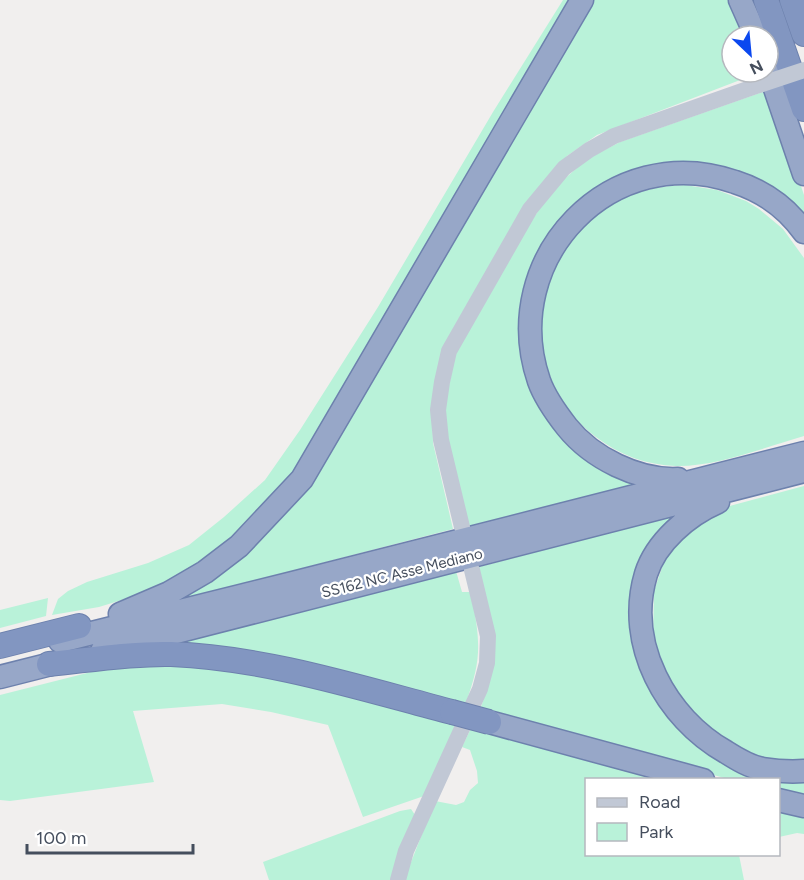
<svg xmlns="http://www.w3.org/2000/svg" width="804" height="880" font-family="Figtree,sans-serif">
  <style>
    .green { fill: #b9f2d9 }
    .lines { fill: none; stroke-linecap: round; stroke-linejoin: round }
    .trunk-casing { stroke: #6d81ad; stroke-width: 25 }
    .motorway-casing { stroke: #6d81ad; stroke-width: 26 }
    .tertiary { stroke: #c1c8d5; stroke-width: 16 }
    .trunk { stroke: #97a7c8; stroke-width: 22 }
    .motorway { stroke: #8296c1; stroke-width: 24 }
    .motorway-bridge-casing { stroke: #6d81ad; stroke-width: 26; stroke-linecap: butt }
    .tertiary-bridge { stroke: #c1c8d5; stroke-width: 16 }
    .motorway-bridge { stroke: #8296c1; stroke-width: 24 }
    .labels { text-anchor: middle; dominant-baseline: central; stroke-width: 4.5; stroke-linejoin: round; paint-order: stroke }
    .street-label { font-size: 15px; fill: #454e5d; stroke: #fff }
  </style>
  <rect width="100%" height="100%" fill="#f1efee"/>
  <!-- green -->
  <path class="green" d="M 563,0 L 574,0 L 307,463 L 222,551 L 177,578 L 138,595 L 99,607 L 52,615 L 58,599 L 68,591 L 87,582 L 148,563 L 189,545 L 224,517 L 265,480 L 300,430 L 378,307 L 493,112 Z
    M 591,0 L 731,0 L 748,36 L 732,36 L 732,72 L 761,72 L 597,135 L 567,156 L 432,397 L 433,443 L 453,529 L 176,601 L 267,526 Z
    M 768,90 L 804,195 L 804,217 L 787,199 L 652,168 L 537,264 L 543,409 L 632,475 L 632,486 L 468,527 L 447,437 L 444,409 L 456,351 L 530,223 L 553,189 L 587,159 L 620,142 Z
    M 685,185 L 717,190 L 746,201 L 759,209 L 783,229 L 804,258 L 804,436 C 766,447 715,467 676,466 C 647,465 619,455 596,437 C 525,384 523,278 590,221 C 597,215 604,208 611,204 C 635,191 659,186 685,185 Z
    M 804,486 L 804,765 L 743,754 L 701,728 L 670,688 L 653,641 L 654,591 L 670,544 L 711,511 Z
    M 685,512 L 660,537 L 636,625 L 690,734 L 804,776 L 804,800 L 779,793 L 778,780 L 728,779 L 480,710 L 489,683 L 479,567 Z
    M 456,571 L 462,592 L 471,592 C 480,641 483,657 465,705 L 151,649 Z
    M 48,598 L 46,616 L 0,628 L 0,610 Z
    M 149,662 L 252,669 L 457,723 L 424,796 L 363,817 L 328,725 L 271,712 L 222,704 L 133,711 L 154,782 L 10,801 L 0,800 L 0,695 L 91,672 Z
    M 473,724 L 687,779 L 586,780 L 586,854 L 739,855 L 744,880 L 404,880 L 435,801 L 456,805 L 464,802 L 470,790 L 478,783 L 477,771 L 470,750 L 462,747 Z
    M 778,804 L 804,811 L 804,834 L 797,833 L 779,837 Z
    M 411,809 L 415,815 L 391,880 L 269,880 L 263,862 L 400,811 Z"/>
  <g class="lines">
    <!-- trunk casing -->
    <g class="trunk-casing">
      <path id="trunk" d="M 740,0 L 756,36
        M 768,68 L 804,174
        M 678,479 C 638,481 592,458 567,427 C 556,413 545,398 539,381 C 497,258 612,139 735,182 C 763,191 787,208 804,232
        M 718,502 C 688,515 656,542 646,574 C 625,644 666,718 726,752 C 737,759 750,767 763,769 C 776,771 791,772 804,771
        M 120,614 L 169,593 L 205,572 L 239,546 L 302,479 L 582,0
        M 60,641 L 293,583 L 804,453
        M 102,651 L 804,471
        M 0,677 L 67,660
        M 489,722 L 703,780
        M 778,800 L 804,806"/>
    </g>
    <!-- motorway casing -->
    <g class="motorway-casing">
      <path id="motorway" d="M 766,0 L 804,109
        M 792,0 L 804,34
        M 0,646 L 79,626
        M 49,664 C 89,660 131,653 171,654 C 267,658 360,688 452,712"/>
    </g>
    <!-- tertiary -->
    <path class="tertiary" d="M 462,527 L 441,440 L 438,410 L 442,382 L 449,351 L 530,209 L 564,168 L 589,150 L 614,136 L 759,85
      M 398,880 L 406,851 L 480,689 L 487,663 L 488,636 L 472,570"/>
    <!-- trunk -->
    <use href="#trunk" class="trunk"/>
    <!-- motorway -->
    <use href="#motorway" class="motorway"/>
    <!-- motorway-bridge casing -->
    <g class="motorway-bridge-casing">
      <path id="motorway-bridge" d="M 452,712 L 489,722"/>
    </g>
    <!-- tertiary-bridge -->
    <path class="tertiary-bridge" d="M 759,85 L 804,70"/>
    <!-- motorway-bridge -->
    <use href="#motorway-bridge" class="motorway-bridge"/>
  </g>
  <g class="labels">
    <!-- street labels -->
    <g class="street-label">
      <text transform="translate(402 573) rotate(-14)">SS162 NC Asse Mediano</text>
    </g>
  </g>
  <!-- legend -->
  <rect x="585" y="778" width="195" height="78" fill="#ffffff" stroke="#b5b8be" stroke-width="1.5"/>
  <rect x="597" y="798" width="30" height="9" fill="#c1c8d5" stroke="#b5b8be" stroke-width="1.5"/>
  <text x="639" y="808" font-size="18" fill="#454e5d">Road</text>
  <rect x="597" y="823" width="30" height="18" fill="#b9f2d9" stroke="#b5b8be" stroke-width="1.5"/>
  <text x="639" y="838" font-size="18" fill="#454e5d">Park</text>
  <!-- north arrow -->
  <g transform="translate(750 54) rotate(154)"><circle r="28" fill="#ffffff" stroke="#b5b8be" stroke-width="1.5"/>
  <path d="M0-4.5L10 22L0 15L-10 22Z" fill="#0b48ef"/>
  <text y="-9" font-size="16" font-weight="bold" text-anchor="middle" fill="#454e5d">N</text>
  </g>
  <!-- scale -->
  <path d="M27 844v9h166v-9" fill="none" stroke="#454e5d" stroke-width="3"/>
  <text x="36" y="844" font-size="18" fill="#454e5d" stroke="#ffffff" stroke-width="4.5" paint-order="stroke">100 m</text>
</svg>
